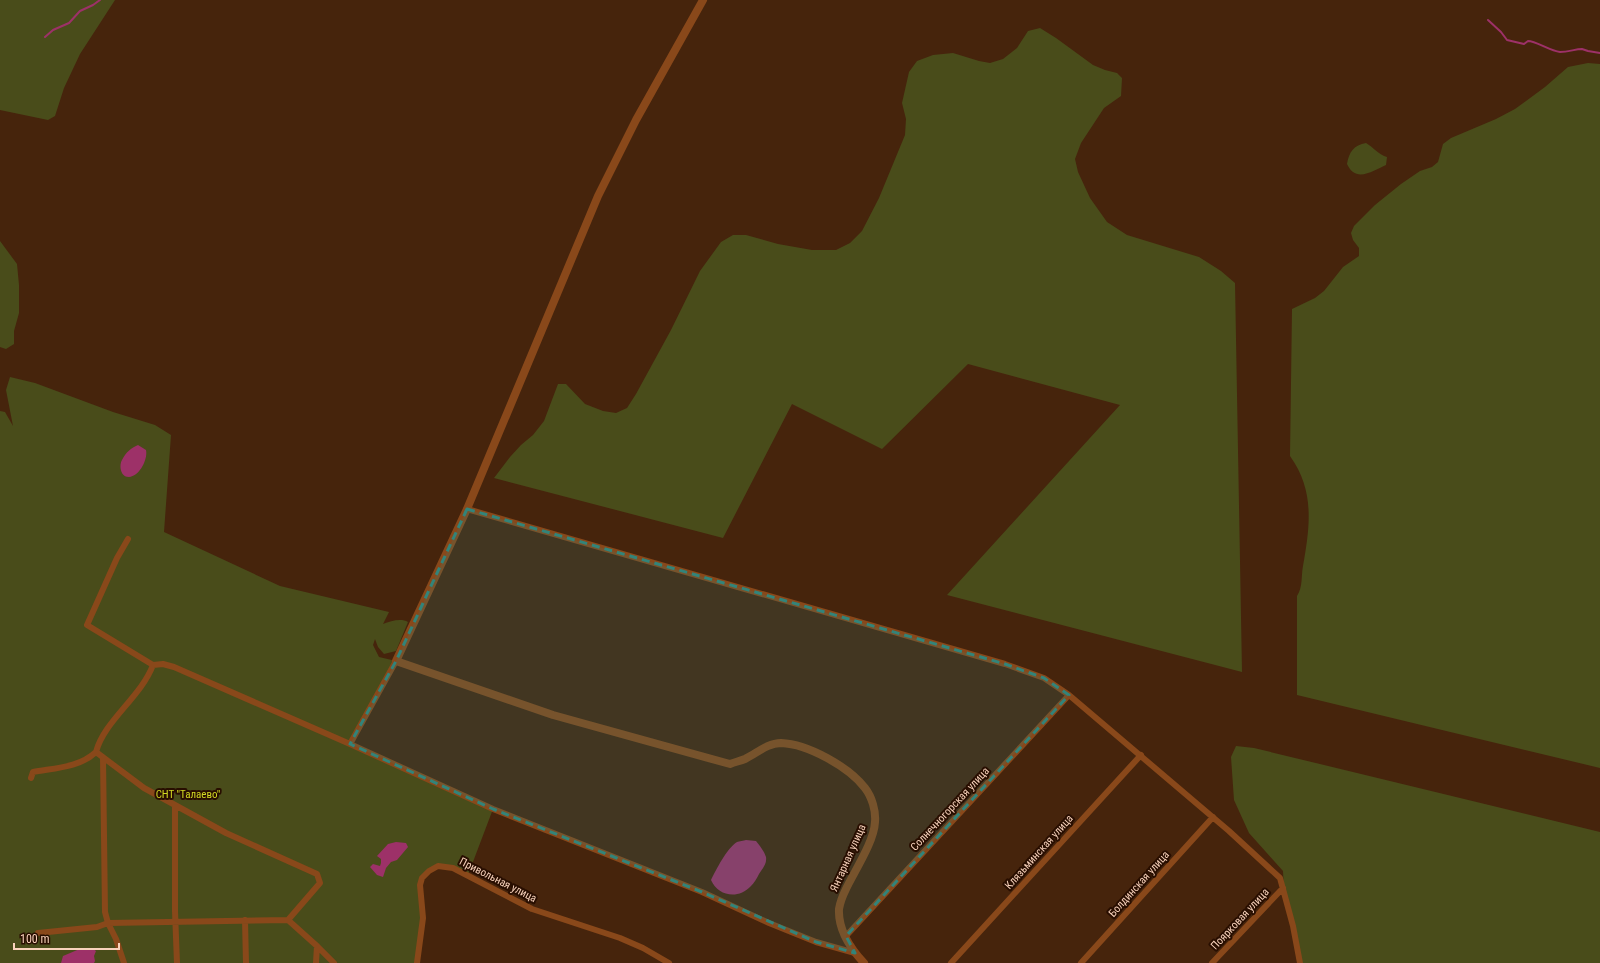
<svg xmlns="http://www.w3.org/2000/svg" width="1600" height="963" font-family="'Roboto Condensed',sans-serif">
  <style>
    .green { fill: #494c1a }
    .water { fill: #9d3168 }
    .lines { fill: none; stroke-linecap: round; stroke-linejoin: round }
    .stream { stroke: #9d3168; stroke-width: 2 }
    .street { stroke: #89481a; stroke-width: 6 }
    .secondary { stroke: #89481a; stroke-width: 8 }
    .marked { fill: #32847a; fill-opacity: 0.2; stroke: #32847a; stroke-width: 3; stroke-dasharray: 8 5; stroke-linejoin: round }
    .labels { text-anchor: middle; dominant-baseline: central; stroke-width: 4; stroke-linejoin: round; paint-order: stroke }
    .park-label { font-size: 11px; fill: #d1d922; stroke: #280e00 }
    .street-label { font-size: 11px; fill: #f8d2bb; stroke: #280e00 }
  </style>
  <rect width="100%" height="100%" fill="#46240c"/>
  <!-- green -->
  <path class="green" d="M 0,0 L 115,0 L 80,54 L 64,88 L 55,116 L 48,120 L 0,110 Z
    M 1040,28 L 1056,38 L 1093,65 L 1105,70 L 1117,73 L 1122,78 L 1121,96 L 1104,108 L 1081,143 L 1075,159 L 1078,172 L 1090,198 L 1107,222 L 1127,235 L 1199,257 L 1221,271 L 1235,283 L 1242,672 L 947,595 L 1120,405 L 968,364 L 882,449 L 792,404 L 723,538 L 494,478 L 510,457 L 521,445 L 533,435 L 544,421 L 558,384 L 566,384 L 585,404 L 603,411 L 616,413 L 627,408 L 636,394 L 671,330 L 700,271 L 721,242 L 733,235 L 746,235 L 778,244 L 812,250 L 836,250 L 850,243 L 862,231 L 879,198 L 905,135 L 906,119 L 902,103 L 909,72 L 917,61 L 933,55 L 953,53 L 979,61 L 990,63 L 1003,59 L 1017,48 L 1028,31 Z
    M 1588,63 L 1600,64 L 1600,768 L 1297,695 L 1297,596 C 1303,587 1301,576 1303,566 C 1310,526 1315,491 1290,456 L 1292,309 L 1315,298 L 1324,291 L 1343,267 L 1359,256 L 1359,248 L 1353,240 L 1351,233 L 1354,226 L 1375,205 L 1401,184 L 1420,171 L 1432,167 L 1438,162 L 1443,144 L 1451,138 L 1496,119 L 1515,109 L 1545,87 L 1568,67 Z
    M 1366,143 C 1373,147 1379,155 1387,157 L 1386,165 C 1377,169 1362,179 1353,172 C 1350,170 1348,166 1347,164 C 1349,152 1354,145 1366,143 Z
    M 0,241 L 17,264 L 19,285 L 19,313 L 14,331 L 14,344 L 6,349 L 0,347 Z
    M 10,377 L 35,383 L 113,412 L 155,425 L 171,435 L 164,532 L 280,586 L 389,612 L 383,624 C 391,621 401,618 408,622 L 396,651 L 384,654 L 378,647 L 375,639 L 373,645 L 379,657 L 396,661 L 350,744 L 493,809 L 468,875 L 438,866 L 422,878 L 423,910 L 417,963 L 0,963 L 0,411 L 5,412 L 13,426 L 6,390 Z
    M 1236,746 L 1254,748 L 1600,832 L 1600,963 L 1299,963 L 1284,889 L 1283,871 L 1249,833 L 1234,800 L 1231,757 Z"/>
  <!-- water -->
  <path class="water" d="M 138,445 L 146,450 C 148,459 140,476 129,477 C 120,477 119,465 122,460 C 126,452 131,448 138,445 Z
    M 746,840 L 756,841 C 760,846 764,851 766,857 C 767,864 763,868 759,874 C 757,878 754,883 751,886 C 738,900 718,896 711,880 C 716,870 727,848 737,842 C 739,841 744,841 746,840 Z
    M 396,842 L 406,843 L 408,847 L 397,860 L 391,862 L 386,868 L 383,877 L 377,875 L 370,867 L 373,864 L 380,866 L 381,863 L 381,859 L 377,856 L 388,844 Z
    M 82,948 L 92,948 L 96,951 L 94,956 L 95,961 L 94,963 L 61,963 L 63,956 Z"/>
  <g class="lines">
    <!-- stream -->
    <path class="stream" d="M 1488,20 L 1501,32 L 1507,40 L 1524,44 L 1528,41 C 1536,41 1550,51 1560,52 C 1569,52 1575,49 1582,49 L 1588,51 L 1600,53
      M 45,37 L 53,30 L 69,23 L 80,11 L 93,5 L 100,0"/>
    <!-- street -->
    <path class="street" d="M 467,509 L 1005,664 L 1044,678 L 1069,695 L 1229,831 L 1280,878 L 1293,926 L 1300,963
      M 128,539 L 117,558 L 87,625 L 153,665 L 163,664 L 174,667 L 350,744 L 493,809 L 702,892 L 769,923 L 816,942 L 855,953
      M 153,665 C 141,697 104,721 96,752 L 144,788 L 226,833 L 317,874 L 320,883 L 288,920 L 317,946 L 334,963
      M 350,744 L 396,661
      M 103,758 L 105,912 L 108,923 L 116,939 L 124,963
      M 31,778 L 33,772 C 54,768 79,768 96,752
      M 175,805 L 175,911 L 177,963
      M 245,920 L 246,963
      M 38,933 L 97,927 L 108,923 L 288,920
      M 846,936 L 1069,695
      M 316,963 L 317,946
      M 417,963 L 423,918 L 420,885 L 422,878 L 429,871 L 438,866 L 453,868 L 532,909 L 620,938 L 643,948 L 669,963
      M 951,963 L 1141,755
      M 1081,963 L 1213,817
      M 1212,963 L 1283,888"/>
    <!-- secondary -->
    <path class="secondary" d="M 703,0 L 636,120 L 598,196 L 467,509 L 396,661 L 553,715 L 730,764 C 735,762 740,761 745,759 C 756,754 767,743 781,743 C 808,744 849,767 865,788 C 872,797 876,811 875,822 C 874,842 855,870 846,889 C 843,895 840,903 839,909 C 838,929 851,949 864,963"/>
  </g>
  <!-- marked area -->
  <path class="marked" d="M 467,509 L 1005,664 L 1044,678 L 1069,695 L 846,936 L 855,953 L 816,942 L 702,892 L 493,809 L 350,744 L 396,661 Z"/>
  <g class="labels">
    <!-- park labels -->
    <g class="park-label">
      <text x="188" y="794">СНТ "Талаево"</text>
    </g>
    <!-- street labels -->
    <g class="street-label">
      <text transform="translate(950 809) rotate(-47)">Солнечногорская улица</text>
      <text transform="translate(1039 852) rotate(-48)">Клязьминская улица</text>
      <text transform="translate(848 858) rotate(-66)">Янтарная улица</text>
      <text transform="translate(498 880) rotate(27)">Привольная улица</text>
      <text transform="translate(1139 884) rotate(-48)">Болдинская улица</text>
      <text transform="translate(1240 919) rotate(-47)">Поярковая улица</text>
    </g>
  </g>
  <!-- scale -->
  <path d="M14 943v6h105v-6" fill="none" stroke="#f8d2bb" stroke-width="2"/>
  <text x="20" y="943" font-size="12" fill="#f8d2bb" stroke="#280e00" stroke-width="3" paint-order="stroke">100 m</text>
</svg>
